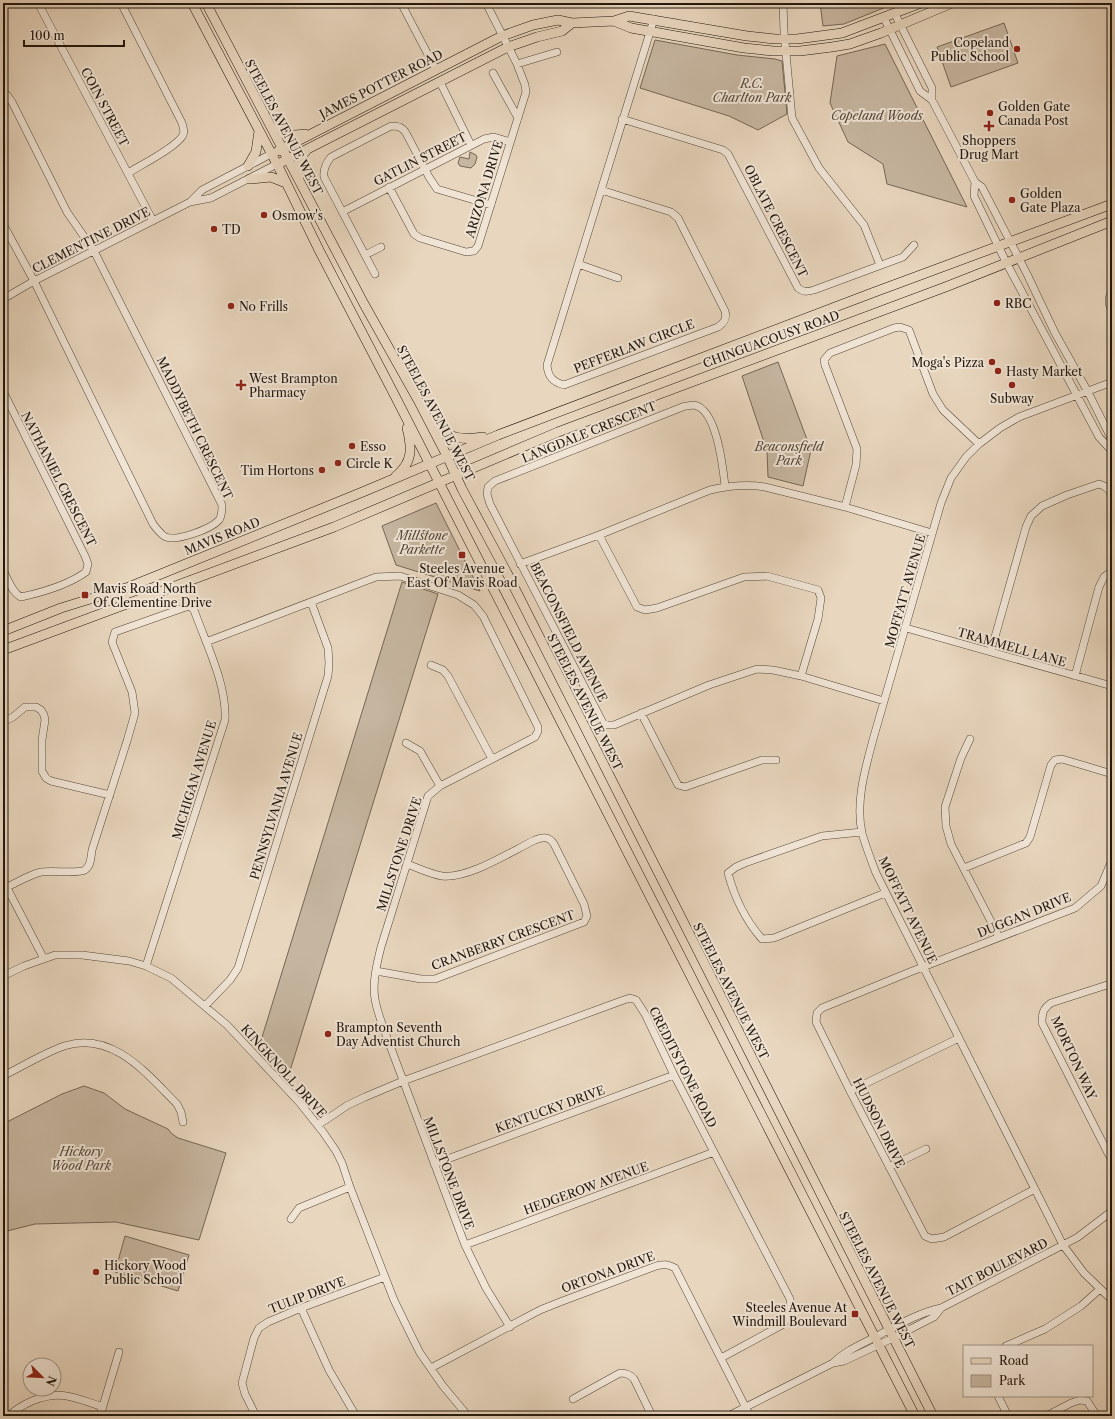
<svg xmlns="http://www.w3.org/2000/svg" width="1115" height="1419" font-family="'Libre Caslon Text',serif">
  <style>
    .green { fill: #c6b6a0; stroke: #746656 }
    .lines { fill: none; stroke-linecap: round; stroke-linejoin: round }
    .minor-casing { stroke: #544739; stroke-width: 8 }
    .major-casing { stroke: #22170d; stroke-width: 10 }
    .minor { stroke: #f0e4d5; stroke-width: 7 }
    .major { stroke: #e8d6be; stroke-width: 9 }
    .poi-dot { fill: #8f2418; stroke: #f0e4d5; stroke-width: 1.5 }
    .labels { text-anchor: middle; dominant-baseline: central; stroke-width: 4; stroke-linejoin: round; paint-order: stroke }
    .poi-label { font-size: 12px; fill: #22170d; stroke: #f0e4d5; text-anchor: start }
    .park-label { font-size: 12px; font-style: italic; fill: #534739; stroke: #f0e4d5 }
    .street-label { font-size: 12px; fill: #22170d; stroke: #f0e4d5 }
  </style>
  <rect width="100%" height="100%" fill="#e8d6be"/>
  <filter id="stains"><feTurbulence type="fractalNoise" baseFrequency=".005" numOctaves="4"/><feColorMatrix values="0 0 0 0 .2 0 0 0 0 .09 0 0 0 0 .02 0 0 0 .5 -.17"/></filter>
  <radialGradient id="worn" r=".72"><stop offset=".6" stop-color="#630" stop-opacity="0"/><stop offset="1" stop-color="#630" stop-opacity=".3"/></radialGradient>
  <!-- green -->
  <path class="green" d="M 820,3 L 896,3 L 844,24 L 823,26 Z
    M 1004,23 L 1018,63 L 951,87 L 937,47 Z
    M 655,40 L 737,55 L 775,59 L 782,61 L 787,114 L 758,130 L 729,116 L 640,88 Z
    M 885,44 L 967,207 L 887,184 L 883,164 L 848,142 L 830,103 L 837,56 Z
    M 470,152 L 476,155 L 477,157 L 475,164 L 471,168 L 460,166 L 458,163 L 460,157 L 469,159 Z
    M 778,362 L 811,450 L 803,486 L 768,477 L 767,451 L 742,376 Z
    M 436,503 L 480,591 L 396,565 L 382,526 Z
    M 402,582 L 438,594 L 289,1074 L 259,1047 Z
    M 84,1086 L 104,1093 L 125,1109 L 168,1129 L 172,1134 L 178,1138 L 226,1153 L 199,1240 L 116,1222 L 35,1224 L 3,1232 L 3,1124 L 62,1094 Z
    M 125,1236 L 189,1255 L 178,1291 L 115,1272 Z"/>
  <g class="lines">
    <!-- minor casing -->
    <g class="minor-casing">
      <path id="minor" d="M 38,3 L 153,221
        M 121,3 L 182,123 C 183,127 185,131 183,135 C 177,147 141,165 128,173
        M 401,3 L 436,70
        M 783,3 L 784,32 L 792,118 L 819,168 L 864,225 L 880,265
        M 895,14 L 932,88 L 932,100
        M 884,18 L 920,91 L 932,100 L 975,182 L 982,187 L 1027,274 L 1055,333 L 1088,392 L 1110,436 L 1111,448
        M 517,64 L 557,52
        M 493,73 L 518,118
        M 440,82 L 471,145
        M 3,92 L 7,95 L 12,102 L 67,212 L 94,251 L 222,505 C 222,510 222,516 219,520 C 211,529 174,543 164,536 C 160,533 156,528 153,524 L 34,281 L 3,224
        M 622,119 L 723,150 L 728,154 L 798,288 C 803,292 807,292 814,290 L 903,257 L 914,245
        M 975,182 L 974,196 L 1006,262 L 1099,437 L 1111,450
        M 389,187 L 414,234 L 420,238 L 466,252 L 474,251 L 478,246 L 526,92 L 525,85 L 517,64 L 486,3
        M 601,190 L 671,212 L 678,218 L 725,311 C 727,319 724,323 718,327 L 564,385 C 553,382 548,377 547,365 L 654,19
        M 190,202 L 211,198 L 277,164
        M 342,212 L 484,139 L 494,137 L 510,142
        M 365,255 L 381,247
        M 578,264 L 618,278
        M 375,274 L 324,177 C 323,169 326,163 331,157 L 391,126 C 399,126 402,127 406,133 L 429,177 L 437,189 L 491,205
        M 1112,291 C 1108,298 1108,303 1112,311
        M 3,299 L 34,281 L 190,202 L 202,190 L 271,154
        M 1112,382 L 1019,417 L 1000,428 L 979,444 L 966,457 L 951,478 L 941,503 L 874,736 C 866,766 855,801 862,833 C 866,847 871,860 876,873 L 1063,1245 L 1084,1273 L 1112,1300
        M 3,391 L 85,556 L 88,564 L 86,572 C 68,585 44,592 21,597 C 12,593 8,579 3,570
        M 725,486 C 723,468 717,409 694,405 C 692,405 688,406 685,406 L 495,481 L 488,487 L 487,494 L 490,504 L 603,723 L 607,725 L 614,725 L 709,685 L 757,669 L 773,670 L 801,676 L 884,701
        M 845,507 L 856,465 L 857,449 L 825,365 L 824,360 L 830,353 L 894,328 L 900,327 L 909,330 L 933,394 L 943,410 L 979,444
        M 599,535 L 637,607 L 645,610 L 657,608 L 744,577 L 767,576 L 818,590 L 821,598 L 818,619 L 801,676
        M 520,564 L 599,535 L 710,490 C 728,486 747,484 765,487 L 845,507 L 932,533
        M 906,628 L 1112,686
        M 206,642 L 376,577 L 400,576 L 458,595 L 474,605 L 483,616 L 538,727 L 538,731 L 535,737 L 440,786 L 428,796 L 381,947 C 377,963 372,983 375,999 C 377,1012 382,1023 386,1035 L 465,1245 L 486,1288 L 510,1327
        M 991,651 L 1026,527 L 1031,516 L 1042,506 L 1067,495 L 1099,484 L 1104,486 L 1109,490 L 1112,497
        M 431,665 L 443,670 L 448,676 L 492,759
        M 1075,676 L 1099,587 L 1104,577 L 1112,571
        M 641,713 L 678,785 L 685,787 L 762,760 L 776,760
        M 3,722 L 13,717 L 25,707 L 36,707 L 41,710 L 44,715 L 45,720 L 42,740 L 42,771 L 46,778 L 51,781 L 110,795
        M 970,739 L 961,758 L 945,807 L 946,826 L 951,844 L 999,937
        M 406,743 L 420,751 L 440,786
        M 862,832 L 822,836 L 745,863 L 736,867 L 728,873 C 734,896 746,921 762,939 L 774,938 L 885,893
        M 964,868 L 1026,843 L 1030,837 L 1051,765 L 1055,760 L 1062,759 L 1112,774
        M 3,880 L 44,959
        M 7,887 C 18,882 29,875 41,872 C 52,870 78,874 85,870 C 91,866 91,857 92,850 L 127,741 L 135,713 L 132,692 L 112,642 L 115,632 L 186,607 L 190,606 L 194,610 C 206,644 227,684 225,720 L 146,966
        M 376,971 L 421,979 L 435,979 L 584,922 L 587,916 L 584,904 L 554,844 C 549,836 543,837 535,840 C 510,852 469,879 442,876 C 430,874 418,868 407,864
        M 3,976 L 24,966 L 55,955 L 82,955 L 129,961 L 146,966 L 171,978 L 227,1025 L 299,1102 L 323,1132 L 336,1151 L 342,1163 L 350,1187 L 394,1300 L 410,1333 L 420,1353 L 443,1386 L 468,1416
        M 1112,987 L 1107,985 L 1051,1003 C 1043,1009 1042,1013 1042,1023 L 1112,1161
        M 205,1006 L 230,980 L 238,968 L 328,676 L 329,663 L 328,648 L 311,602
        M 3,1076 C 23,1066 42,1054 64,1046 C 112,1030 147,1074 177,1104 L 181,1112 L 183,1122
        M 850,1091 L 959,1038
        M 318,1125 L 348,1105 L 365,1097 L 403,1081 L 621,1001 L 630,998 L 636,1000 L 645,1014 L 674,1075 L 790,1299 C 792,1310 790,1318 782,1325 L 721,1358
        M 434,1164 L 674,1075
        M 889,1167 L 926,1149
        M 1035,1189 L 944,1237 L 932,1239 L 925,1236 L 850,1091 L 816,1022 L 817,1013 L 822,1008 L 910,972 L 1075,908 L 1101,886 L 1112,860
        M 291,1219 L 299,1208 L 350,1187
        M 465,1245 L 714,1152
        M 301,1308 L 329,1370 L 356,1416
        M 1006,1346 L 1045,1329 L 1081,1306 L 1100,1289
        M 833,1363 C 845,1351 860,1345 875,1337 C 896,1326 918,1313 941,1308 L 1063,1245 L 1078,1237 L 1112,1211
        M 431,1368 L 540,1310 L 560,1302 L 656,1266 C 664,1264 668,1264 675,1268 L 750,1416
        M 998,1396 L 1008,1416
        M 573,1399 L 620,1373 C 626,1373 630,1374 634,1379 L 652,1416
        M 9,1416 C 16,1409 23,1405 32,1401 C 62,1389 75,1398 103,1407
        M 100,1416 L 119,1352
        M 256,1416 L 245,1394 L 242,1383 L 254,1338 L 259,1328 L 268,1322 L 301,1308 L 385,1277
        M 728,1416 L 833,1363 L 844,1361 L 893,1338 L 934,1317 L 941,1308
        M 1046,1416 L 1071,1403 L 1080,1400 L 1087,1401 L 1097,1416"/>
    </g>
    <!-- major casing -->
    <g class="major-casing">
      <path id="major" d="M 192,3 L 280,170 L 319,250 L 395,396 L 915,1416
        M 206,3 L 364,304 L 418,400 L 447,456 L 462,489 L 506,571 L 933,1416
        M 614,21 L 631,28 L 744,48 L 773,51 L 800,51 L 832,47 L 850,44 L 881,33 L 952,3
        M 272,127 C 283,136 291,136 305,134
        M 278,151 L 502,36 L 533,25 L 558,20 L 572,23 L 614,21 L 629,16 L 747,36 L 775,39 L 797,39 L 842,33 L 921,3
        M 282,162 L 508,47 L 537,37 L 562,31 L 572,23
        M 248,166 L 256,152 L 259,131
        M 299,178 C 297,168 298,158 306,151
        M 250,179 L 271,177 L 286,183
        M 432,427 C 451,437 461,441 483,437
        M 396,476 C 413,462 412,448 407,428
        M 3,631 L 61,608 L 129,587 L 365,491 L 498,435 L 872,293 L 1112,204
        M 3,650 L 334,527 L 558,432 L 948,286 L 1112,221"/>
    </g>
    <!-- minor -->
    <use href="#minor" class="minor"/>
    <!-- major -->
    <use href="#major" class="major"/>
  </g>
  <!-- markers -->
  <g class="poi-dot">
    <circle cx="1017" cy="49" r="4"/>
    <circle cx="990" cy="113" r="4"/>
    <path d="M987 120h4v4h4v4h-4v4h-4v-4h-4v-4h4z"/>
    <circle cx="1012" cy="200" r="4"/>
    <circle cx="264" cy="215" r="4"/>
    <circle cx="214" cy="229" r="4"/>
    <circle cx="997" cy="303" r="4"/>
    <circle cx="231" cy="306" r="4"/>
    <circle cx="992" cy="362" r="4"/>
    <circle cx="998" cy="371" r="4"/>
    <path d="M239 379h4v4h4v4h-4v4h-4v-4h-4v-4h4z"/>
    <circle cx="1012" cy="385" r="4"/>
    <circle cx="352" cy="446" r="4"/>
    <circle cx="338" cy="463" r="4"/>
    <circle cx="322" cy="470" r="4"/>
    <rect x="458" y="551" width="8" height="8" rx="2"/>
    <rect x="81" y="591" width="8" height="8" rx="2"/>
    <circle cx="328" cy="1034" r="4"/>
    <circle cx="96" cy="1272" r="4"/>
    <rect x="851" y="1310" width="8" height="8" rx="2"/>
  </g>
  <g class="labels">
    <!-- poi labels -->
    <g class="poi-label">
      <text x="1009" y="42" text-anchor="end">Copeland<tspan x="1009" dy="14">Public School</tspan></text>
      <text x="998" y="106">Golden Gate<tspan x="998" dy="14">Canada Post</tspan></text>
      <text x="989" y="140" text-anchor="middle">Shoppers<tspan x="989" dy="14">Drug Mart</tspan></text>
      <text x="1020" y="193">Golden<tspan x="1020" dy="14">Gate Plaza</tspan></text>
      <text x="272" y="215">Osmow's</text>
      <text x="222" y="229">TD</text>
      <text x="1005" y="303">RBC</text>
      <text x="239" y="306">No Frills</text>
      <text x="984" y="362" text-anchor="end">Moga's Pizza</text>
      <text x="1006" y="371">Hasty Market</text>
      <text x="249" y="378">West Brampton<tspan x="249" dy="14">Pharmacy</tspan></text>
      <text x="1012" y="398" text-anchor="middle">Subway</text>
      <text x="360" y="446">Esso</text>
      <text x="346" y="463">Circle K</text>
      <text x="314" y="470" text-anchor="end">Tim Hortons</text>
      <text x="462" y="568" text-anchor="middle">Steeles Avenue<tspan x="462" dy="14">East Of Mavis Road</tspan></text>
      <text x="93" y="588">Mavis Road North<tspan x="93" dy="14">Of Clementine Drive</tspan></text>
      <text x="336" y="1027">Brampton Seventh<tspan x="336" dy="14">Day Adventist Church</tspan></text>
      <text x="104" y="1265">Hickory Wood<tspan x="104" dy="14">Public School</tspan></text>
      <text x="847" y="1307" text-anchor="end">Steeles Avenue At<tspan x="847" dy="14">Windmill Boulevard</tspan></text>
    </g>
    <!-- park labels -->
    <g class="park-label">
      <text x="752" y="83">R.C.<tspan x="752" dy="14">Charlton Park</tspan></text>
      <text x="877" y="115">Copeland Woods</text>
      <text x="789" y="446">Beaconsfield<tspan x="789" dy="14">Park</tspan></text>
      <text x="422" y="535">Millstone<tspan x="422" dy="14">Parkette</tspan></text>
      <text x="81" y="1151">Hickory<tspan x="81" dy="14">Wood Park</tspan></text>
    </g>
    <!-- street labels -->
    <g class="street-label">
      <text transform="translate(381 84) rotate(-27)">JAMES POTTER ROAD</text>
      <text transform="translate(105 107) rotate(62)">COIN STREET</text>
      <text transform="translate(284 127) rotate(62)">STEELES AVENUE WEST</text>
      <text transform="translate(420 159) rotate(-27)">GATLIN STREET</text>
      <text transform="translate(484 189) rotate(-73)">ARIZONA DRIVE</text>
      <text transform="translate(776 221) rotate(63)">OBLATE CRESCENT</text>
      <text transform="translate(91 240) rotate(-27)">CLEMENTINE DRIVE</text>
      <text transform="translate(771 339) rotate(-20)">CHINGUACOUSY ROAD</text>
      <text transform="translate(634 346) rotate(-21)">PEFFERLAW CIRCLE</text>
      <text transform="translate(436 413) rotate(62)">STEELES AVENUE WEST</text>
      <text transform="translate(195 428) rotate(64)">MADDYBETH CRESCENT</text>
      <text transform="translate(589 432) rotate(-22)">LANGDALE CRESCENT</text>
      <text transform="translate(59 479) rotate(63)">NATHANIEL CRESCENT</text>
      <text transform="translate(222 536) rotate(-22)">MAVIS ROAD</text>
      <text transform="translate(905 591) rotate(-74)">MOFFATT AVENUE</text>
      <text transform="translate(569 632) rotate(63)">BEACONSFIELD AVENUE</text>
      <text transform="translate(1012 647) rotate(16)">TRAMMELL LANE</text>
      <text transform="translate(585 702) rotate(63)">STEELES AVENUE WEST</text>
      <text transform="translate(194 780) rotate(-73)">MICHIGAN AVENUE</text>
      <text transform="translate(276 806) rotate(-73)">PENNSYLVANIA AVENUE</text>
      <text transform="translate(399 854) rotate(-72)">MILLSTONE DRIVE</text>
      <text transform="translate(908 910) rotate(64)">MOFFATT AVENUE</text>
      <text transform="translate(1024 915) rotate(-22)">DUGGAN DRIVE</text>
      <text transform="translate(503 940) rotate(-20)">CRANBERRY CRESCENT</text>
      <text transform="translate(731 991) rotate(63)">STEELES AVENUE WEST</text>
      <text transform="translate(1074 1058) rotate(65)">MORTON WAY</text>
      <text transform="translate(683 1067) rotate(63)">CREDITSTONE ROAD</text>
      <text transform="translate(284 1071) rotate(48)">KINGKNOLL DRIVE</text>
      <text transform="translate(550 1109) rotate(-20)">KENTUCKY DRIVE</text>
      <text transform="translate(879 1123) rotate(63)">HUDSON DRIVE</text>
      <text transform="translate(449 1173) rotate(69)">MILLSTONE DRIVE</text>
      <text transform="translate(586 1188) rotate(-20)">HEDGEROW AVENUE</text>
      <text transform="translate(997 1267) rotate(-27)">TAIT BOULEVARD</text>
      <text transform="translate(608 1272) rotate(-20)">ORTONA DRIVE</text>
      <text transform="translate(877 1280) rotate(63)">STEELES AVENUE WEST</text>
      <text transform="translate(307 1295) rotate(-21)">TULIP DRIVE</text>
    </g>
  </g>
  <!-- margin -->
  <rect width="1115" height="1419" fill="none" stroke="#e8d6be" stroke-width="16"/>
  <rect x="4" y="4" width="1107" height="1411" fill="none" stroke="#22170d" stroke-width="2"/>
  <rect x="8" y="8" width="1099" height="1403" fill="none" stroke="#22170d"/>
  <!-- legend -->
  <rect x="963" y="1345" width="130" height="52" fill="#f0e4d5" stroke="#9e9285"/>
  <rect x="971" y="1358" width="20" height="6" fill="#e8d6be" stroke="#9e9285"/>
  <text x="999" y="1365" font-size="12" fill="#22170d">Road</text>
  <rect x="971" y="1375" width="20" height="12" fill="#c6b6a0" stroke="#9e9285"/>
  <text x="999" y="1385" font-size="12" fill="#22170d">Park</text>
  <!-- north arrow -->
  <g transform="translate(42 1377) rotate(114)"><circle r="19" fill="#f0e4d5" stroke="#9e9285"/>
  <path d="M0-3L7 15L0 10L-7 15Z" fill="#8f2418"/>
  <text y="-6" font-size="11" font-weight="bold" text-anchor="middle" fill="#22170d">N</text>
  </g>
  <!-- scale -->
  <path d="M24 40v6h100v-6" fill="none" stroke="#22170d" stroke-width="2"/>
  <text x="30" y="40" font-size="12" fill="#22170d" stroke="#f0e4d5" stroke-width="3" paint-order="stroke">100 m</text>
  <rect width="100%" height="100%" filter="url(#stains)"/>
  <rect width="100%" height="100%" fill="url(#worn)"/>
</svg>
